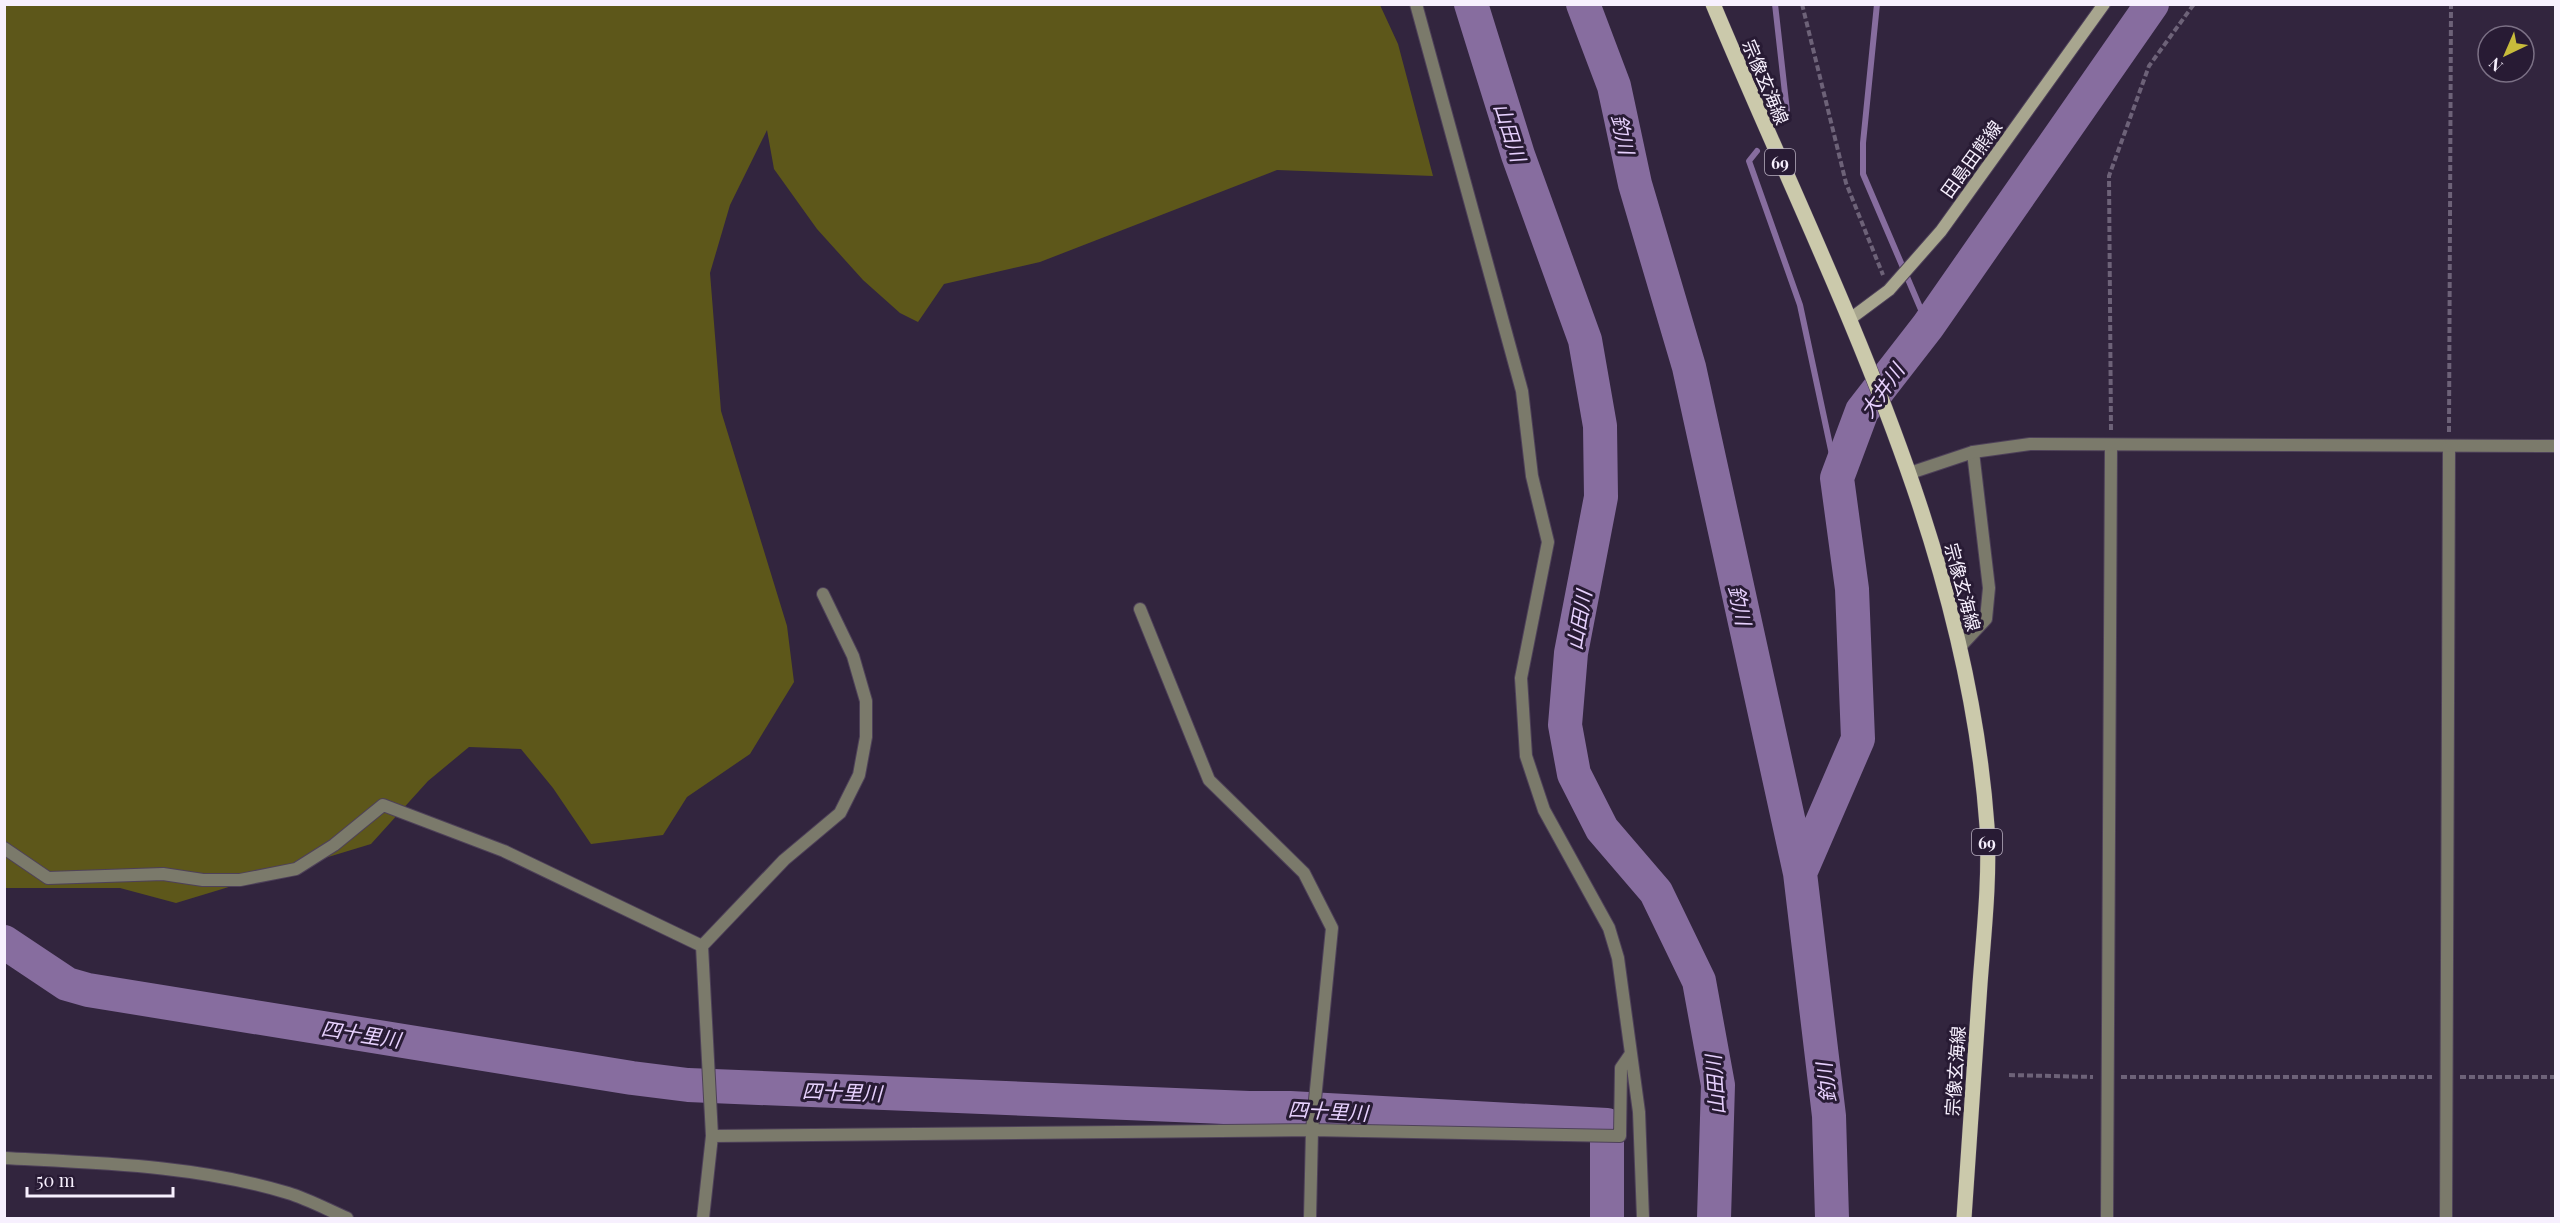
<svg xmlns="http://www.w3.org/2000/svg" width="2560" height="1223" font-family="'Playfair Display','Noto Sans JP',serif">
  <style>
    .forest { fill: #5d571a }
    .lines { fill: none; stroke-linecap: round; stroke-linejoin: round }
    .stream { stroke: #876d9f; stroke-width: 6 }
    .river { stroke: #876d9f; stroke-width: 34 }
    .minor-casing { stroke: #4e4159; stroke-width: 14 }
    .tertiary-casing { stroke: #4e4159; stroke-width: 14 }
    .secondary-casing { stroke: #4e4159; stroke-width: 14 }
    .primary-casing { stroke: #4e4159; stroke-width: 16 }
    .path { stroke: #6d6278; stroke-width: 4; stroke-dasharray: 6 3; stroke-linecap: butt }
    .minor { stroke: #7b7a6b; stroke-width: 12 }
    .tertiary { stroke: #7b7a6b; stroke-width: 12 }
    .secondary { stroke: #a8a68f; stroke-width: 12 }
    .primary { stroke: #cbc9ab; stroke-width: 15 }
    .labels { text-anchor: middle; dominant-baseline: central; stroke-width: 6; stroke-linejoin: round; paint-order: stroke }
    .shield { fill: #281b34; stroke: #b9b0c1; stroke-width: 1.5 }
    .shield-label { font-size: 16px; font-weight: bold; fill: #f7f0fe }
    .street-label { font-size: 18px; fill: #f7f0fe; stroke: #281b34 }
    .water-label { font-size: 20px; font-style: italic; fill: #e7d1fe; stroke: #281b34 }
  </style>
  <rect width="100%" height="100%" fill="#32253e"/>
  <!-- forest -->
  <path class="forest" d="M 5,5 L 1380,5 L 1398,44 L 1433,176 L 1277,170 L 1040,262 L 944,284 L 918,322 L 900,313 L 863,280 L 817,229 L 774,169 L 767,130 L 730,205 L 710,273 L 721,411 L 787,626 L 794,682 L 750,754 L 687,797 L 663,835 L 591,844 L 553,788 L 521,749 L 469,747 L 428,781 L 371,844 L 176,903 L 120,888 L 5,888 Z"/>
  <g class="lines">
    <!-- stream -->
    <path class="stream" d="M 1775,4 L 1787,111 L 1781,119
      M 1877,4 L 1863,143 L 1863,174 L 1928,326
      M 1757,151 L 1749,161 L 1800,305 L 1837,478"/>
    <!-- river -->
    <path class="river" d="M 1471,4 L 1518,155 L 1585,340 L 1600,426 L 1601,497 L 1571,653 L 1565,725 L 1574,774 L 1602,829 L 1656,892 L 1699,981 L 1718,1085 L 1714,1218
      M 1583,4 L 1614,86 L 1635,184 L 1689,367 L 1800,873 L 1829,1116 L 1832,1218
      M 1800,873 L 1858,739 L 1852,589 L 1837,478 L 1862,411 L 1928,326 L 2152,4
      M 4,942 L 67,984 L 88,990 L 632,1078 L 688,1085 L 1249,1108 L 1290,1108 L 1607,1125 L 1607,1218"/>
    <!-- minor casing -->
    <g class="minor-casing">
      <path id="minor" d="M 1416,4 L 1522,391 L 1532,476 L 1548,542 L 1521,678 L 1526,756 L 1544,810 L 1609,928 L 1618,958 L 1639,1112 L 1643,1218
        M 1140,609 L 1209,780 L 1304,873 L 1332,928 L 1312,1130 L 1310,1218
        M 1959,648 L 1986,619 L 1989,588 L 1973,452
        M 4,848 L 48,878 L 163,874 L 203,880 L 240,880 L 296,869 L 334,845 L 383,805 L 504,851 L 702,946
        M 712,1136 L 1312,1130 L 1620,1136 L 1621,1068 L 1630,1055
        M 703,1218 L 712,1136 L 702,946 L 784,860 L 840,813 L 859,775 L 866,737 L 866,701 L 853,656 L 823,594
        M 2107,1218 L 2111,445
        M 2446,1218 L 2449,447"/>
    </g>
    <!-- tertiary casing -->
    <g class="tertiary-casing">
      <path id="tertiary" d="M 1910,473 L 1973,452 L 2030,444 L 2556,446
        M 4,1158 C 99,1163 196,1165 288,1193 C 308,1199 328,1210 347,1218"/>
    </g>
    <!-- secondary casing -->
    <g class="secondary-casing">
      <path id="secondary" d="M 1850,319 L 1889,290 L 1941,231 L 2104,4"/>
    </g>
    <!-- primary casing -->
    <g class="primary-casing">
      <path id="primary" d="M 1713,4 C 1824,271 1966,532 1987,826 C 1990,878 1984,931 1980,984 C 1975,1062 1969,1140 1964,1218"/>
    </g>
    <!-- path -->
    <path class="path" d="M 1802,4 L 1846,183 L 1883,275
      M 2111,430 L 2109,176 L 2149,66 L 2194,4
      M 2449,432 L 2451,4
      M 2009,1075 L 2093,1077
      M 2121,1077 L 2432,1077
      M 2460,1077 L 2556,1077"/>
    <!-- minor -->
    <use href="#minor" class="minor"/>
    <!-- tertiary -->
    <use href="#tertiary" class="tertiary"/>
    <!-- secondary -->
    <use href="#secondary" class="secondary"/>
    <!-- primary -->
    <use href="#primary" class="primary"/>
  </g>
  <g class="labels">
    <!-- shield labels -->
    <g class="shield">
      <rect x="1765" y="149" width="30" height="26" rx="4.5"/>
      <rect x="1972" y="829" width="30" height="26" rx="4.5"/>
    </g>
    <g class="shield-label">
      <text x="1780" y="162">69</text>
      <text x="1987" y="842">69</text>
    </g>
    <!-- street labels -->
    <g class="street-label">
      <text transform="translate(1766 82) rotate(67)">宗像玄海線</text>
      <text transform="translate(1971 159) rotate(-54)">田島田熊線</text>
      <text transform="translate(1963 587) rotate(75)">宗像玄海線</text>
      <text transform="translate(1955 1071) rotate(-86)">宗像玄海線</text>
    </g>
    <!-- water labels -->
    <g class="water-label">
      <text transform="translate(1511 132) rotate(72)">山田川</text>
      <text transform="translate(1624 134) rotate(78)">釣川</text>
      <text transform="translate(1881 390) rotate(-55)">大井川</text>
      <text transform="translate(1741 605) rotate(78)">釣川</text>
      <text transform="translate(1578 620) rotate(-80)">山田川</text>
      <text transform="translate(361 1033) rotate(9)">四十里川</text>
      <text transform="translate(1825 1083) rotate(-97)">釣川</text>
      <text transform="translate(1714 1085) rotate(-94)">山田川</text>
      <text transform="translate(842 1091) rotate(2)">四十里川</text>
      <text transform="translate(1328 1110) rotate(3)">四十里川</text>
    </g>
  </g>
  <!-- border -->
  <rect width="2560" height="1223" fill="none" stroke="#f7f0fe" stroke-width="12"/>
  <!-- north arrow -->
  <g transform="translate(2506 54) rotate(224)"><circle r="28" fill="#281b34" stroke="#7b7085" stroke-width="1.5"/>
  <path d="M0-4.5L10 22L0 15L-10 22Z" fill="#c8bb3b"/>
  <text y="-9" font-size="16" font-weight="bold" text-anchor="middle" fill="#f7f0fe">N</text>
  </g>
  <!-- scale -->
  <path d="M27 1187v9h146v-9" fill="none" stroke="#f7f0fe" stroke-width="3"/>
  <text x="36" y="1187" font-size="18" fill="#f7f0fe" stroke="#281b34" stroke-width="4.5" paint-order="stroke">50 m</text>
</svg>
